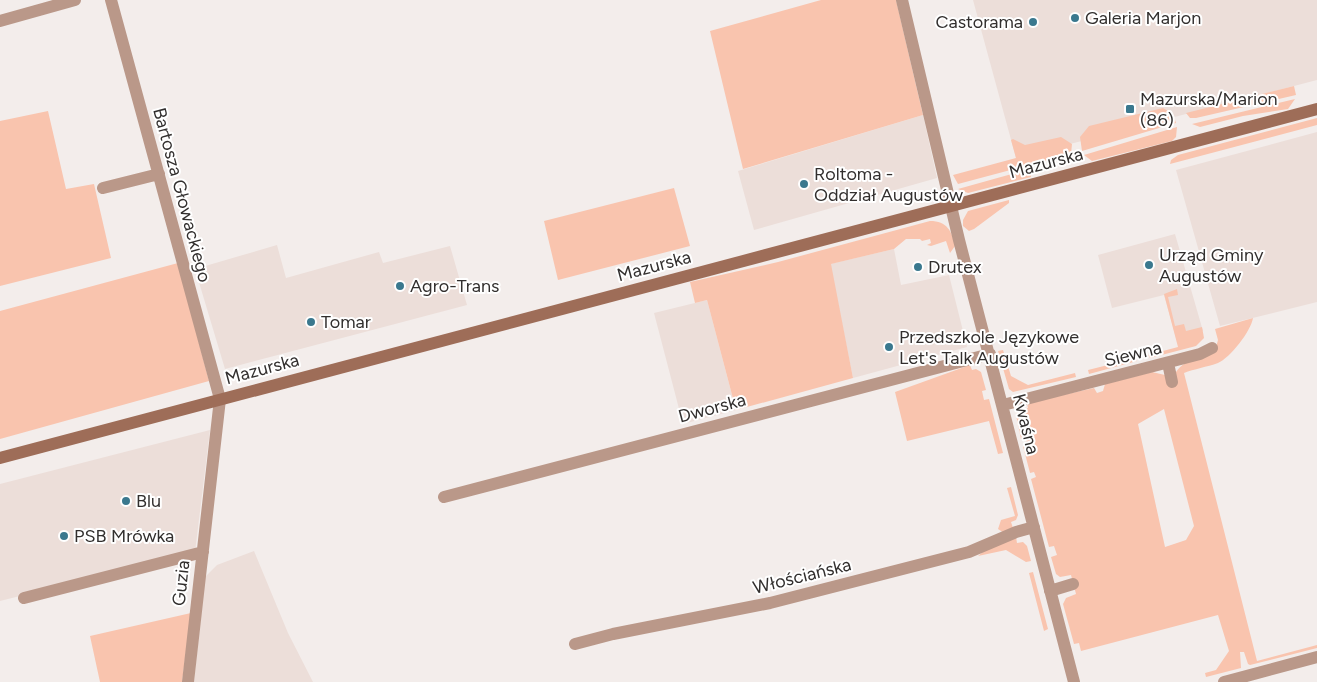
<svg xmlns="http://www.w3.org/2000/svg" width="1317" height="682" font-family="Figtree,sans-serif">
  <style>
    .built { fill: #ecded9 }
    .green { fill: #f9c4ae; fill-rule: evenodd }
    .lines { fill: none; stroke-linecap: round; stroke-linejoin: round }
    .minor { stroke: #ba9889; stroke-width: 12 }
    .secondary { stroke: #9e6d58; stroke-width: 12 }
    .poi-dot { fill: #3a788e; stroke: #fff; stroke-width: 2 }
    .labels { text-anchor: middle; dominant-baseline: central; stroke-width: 4; stroke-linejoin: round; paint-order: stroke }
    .poi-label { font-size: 18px; fill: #322f2e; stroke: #fff; text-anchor: start }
    .street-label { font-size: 18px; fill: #322f2e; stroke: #fff }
  </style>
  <rect width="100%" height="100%" fill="#f3edeb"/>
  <!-- built -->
  <path class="built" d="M 973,0 L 1317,0 L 1317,80 L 1016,158 Z
    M 923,115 L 937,178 L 754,230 L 738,171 Z
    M 1317,132 L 1317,302 L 1220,326 L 1176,170 Z
    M 1175,234 L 1203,331 L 1176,338 L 1164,295 L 1112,308 L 1098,255 Z
    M 277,245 L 286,278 L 379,252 L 383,263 L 450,246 L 467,305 L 225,369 L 195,269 Z
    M 894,249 L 901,285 L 949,275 L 967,347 L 853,378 L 830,264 Z
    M 707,300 L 736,410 L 683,424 L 654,313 Z
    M 210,430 L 195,552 L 0,601 L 0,484 Z
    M 254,551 L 288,633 L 313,682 L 194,682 L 205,577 L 217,565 Z"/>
  <!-- green -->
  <path class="green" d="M 821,0 L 896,0 L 923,115 L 743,169 L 710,31 Z
    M 1294,86 L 1296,95 L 1196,118 L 1190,118 L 1186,113 Z
    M 1295,99 L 1288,109 L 1243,116 L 1200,127 L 1192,124 Z
    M 1163,108 L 1173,114 L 1176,123 L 1082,151 L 1080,137 L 1089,126 Z
    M 48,111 L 66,189 L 94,184 L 111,258 L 0,286 L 0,121 Z
    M 1317,118 L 1317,125 L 1170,164 L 1171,160 L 1178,155 Z
    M 1177,127 L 1176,137 L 1172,141 L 1092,161 L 1084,155 Z
    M 1061,137 L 1072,144 L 1071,154 L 958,184 L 953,175 L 1016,158 L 1011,140 L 1013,139 L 1025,145 Z
    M 1030,169 L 1031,177 L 968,193 L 958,189 Z
    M 674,188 L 690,246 L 558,280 L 544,221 Z
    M 1009,200 L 1009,203 L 974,229 L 969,231 L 963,226 L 963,220 L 968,211 Z
    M 930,221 C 947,221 952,231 955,246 L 950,253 L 946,241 L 931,246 L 927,245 L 931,243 L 930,239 L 922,241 L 920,239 L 906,239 L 894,249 L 831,264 L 853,378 L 736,410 L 707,300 L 695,303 L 690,282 L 778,262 Z
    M 178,263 L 209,381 L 0,439 L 0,311 Z
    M 1177,289 L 1178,295 L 1168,297 L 1175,326 L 1184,324 L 1186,331 L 1202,327 L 1204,338 L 1196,346 L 1150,358 L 1148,355 L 1178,347 L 1164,294 Z
    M 1253,318 C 1251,331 1230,358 1218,363 C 1207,367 1194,369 1184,373 L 1257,661 L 1317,645 L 1317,648 L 1250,665 L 1248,664 L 1244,652 L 1240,652 L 1241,668 L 1206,677 L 1205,673 L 1216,670 L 1229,651 L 1218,615 L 1081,651 L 1079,643 L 1074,644 L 1063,604 L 1066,598 L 1076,594 L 1071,575 L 1060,577 L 1056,574 L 1051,557 L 1057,555 L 1054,546 L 1049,547 L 1031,479 L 1036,477 L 1034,472 L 1030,473 L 1023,446 L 1027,444 L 1026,438 L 1021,439 L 1016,415 L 1018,411 L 1028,408 L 1027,403 L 1094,388 L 1097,393 L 1103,391 L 1105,384 L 1152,372 L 1165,375 L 1175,374 C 1182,360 1201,357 1215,351 L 1218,340 L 1215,329 ZM 1164,409 L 1194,526 L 1186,540 L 1165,547 L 1138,424 Z
    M 1003,350 L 1011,376 L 1028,385 L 1075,373 L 1076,377 L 1013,392 L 1009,389 L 998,351 Z
    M 1136,358 L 1137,361 L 1089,374 L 1088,370 Z
    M 970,365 L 972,370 L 976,369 L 981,372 L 986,390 L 982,391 L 984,400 L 989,399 L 1003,453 L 998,454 L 989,421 L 907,441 L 895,392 Z
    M 1011,487 L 1018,515 L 1016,520 L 1011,522 L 1013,528 L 1004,533 L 998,529 L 1001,520 L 1015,516 L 1007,488 Z
    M 1016,537 L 1017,543 L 1023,542 L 1027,546 L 1031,561 L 1026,562 L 1006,550 L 978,556 L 984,551 Z
    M 1033,572 L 1048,629 L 1044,631 L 1029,573 Z
    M 191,613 L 182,682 L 100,682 L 90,636 Z"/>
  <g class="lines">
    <!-- minor -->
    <path class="minor" d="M 111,0 L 220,399 L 188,682
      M 902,0 L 959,240 L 1074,682
      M 0,21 L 75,0
      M 103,188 L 159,174
      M 1168,363 L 1172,382
      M 1003,405 L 1200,354 L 1212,348
      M 444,497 L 990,354
      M 1050,591 L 1073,584
      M 24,598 L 203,552
      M 575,644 L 613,634 L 770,603 L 969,552 L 1016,532 L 1034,527
      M 1224,682 L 1317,657"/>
    <!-- secondary -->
    <path class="secondary" d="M 0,458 L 1317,109"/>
  </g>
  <!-- markers -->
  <g class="poi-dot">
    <circle cx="1075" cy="18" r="5"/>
    <circle cx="1033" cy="22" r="5"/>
    <rect x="1125" y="104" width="10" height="10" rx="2.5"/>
    <circle cx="804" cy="184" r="5"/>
    <circle cx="1149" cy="265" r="5"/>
    <circle cx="918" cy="267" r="5"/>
    <circle cx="400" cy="286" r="5"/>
    <circle cx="311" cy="322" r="5"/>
    <circle cx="889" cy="347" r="5"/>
    <circle cx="126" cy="501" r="5"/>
    <circle cx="64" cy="536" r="5"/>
  </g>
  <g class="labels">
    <!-- poi labels -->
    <g class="poi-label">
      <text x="1085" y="18">Galeria Marjon</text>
      <text x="1023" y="22" text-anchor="end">Castorama</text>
      <text x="1140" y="99">Mazurska/Marion<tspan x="1140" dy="21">(86)</tspan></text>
      <text x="814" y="174">Roltoma -<tspan x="814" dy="21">Oddział Augustów</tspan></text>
      <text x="1159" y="255">Urząd Gminy<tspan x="1159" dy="21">Augustów</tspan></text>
      <text x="928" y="267">Drutex</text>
      <text x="410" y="286">Agro-Trans</text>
      <text x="321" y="322">Tomar</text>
      <text x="899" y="337">Przedszkole Językowe<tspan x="899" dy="21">Let's Talk Augustów</tspan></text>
      <text x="136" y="501">Blu</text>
      <text x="74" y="536">PSB Mrówka</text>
    </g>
    <!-- street labels -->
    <g class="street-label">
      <text transform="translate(1046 163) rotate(-15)">Mazurska</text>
      <text transform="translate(182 195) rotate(75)">Bartosza Głowackiego</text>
      <text transform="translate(654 266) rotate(-15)">Mazurska</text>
      <text transform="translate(1133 354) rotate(-14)">Siewna</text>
      <text transform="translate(262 369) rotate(-15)">Mazurska</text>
      <text transform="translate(712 408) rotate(-15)">Dworska</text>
      <text transform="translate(1026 424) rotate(76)">Kwaśna</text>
      <text transform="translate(802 576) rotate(-14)">Włościańska</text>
      <text transform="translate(181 583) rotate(-84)">Guzia</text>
    </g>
  </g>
</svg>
